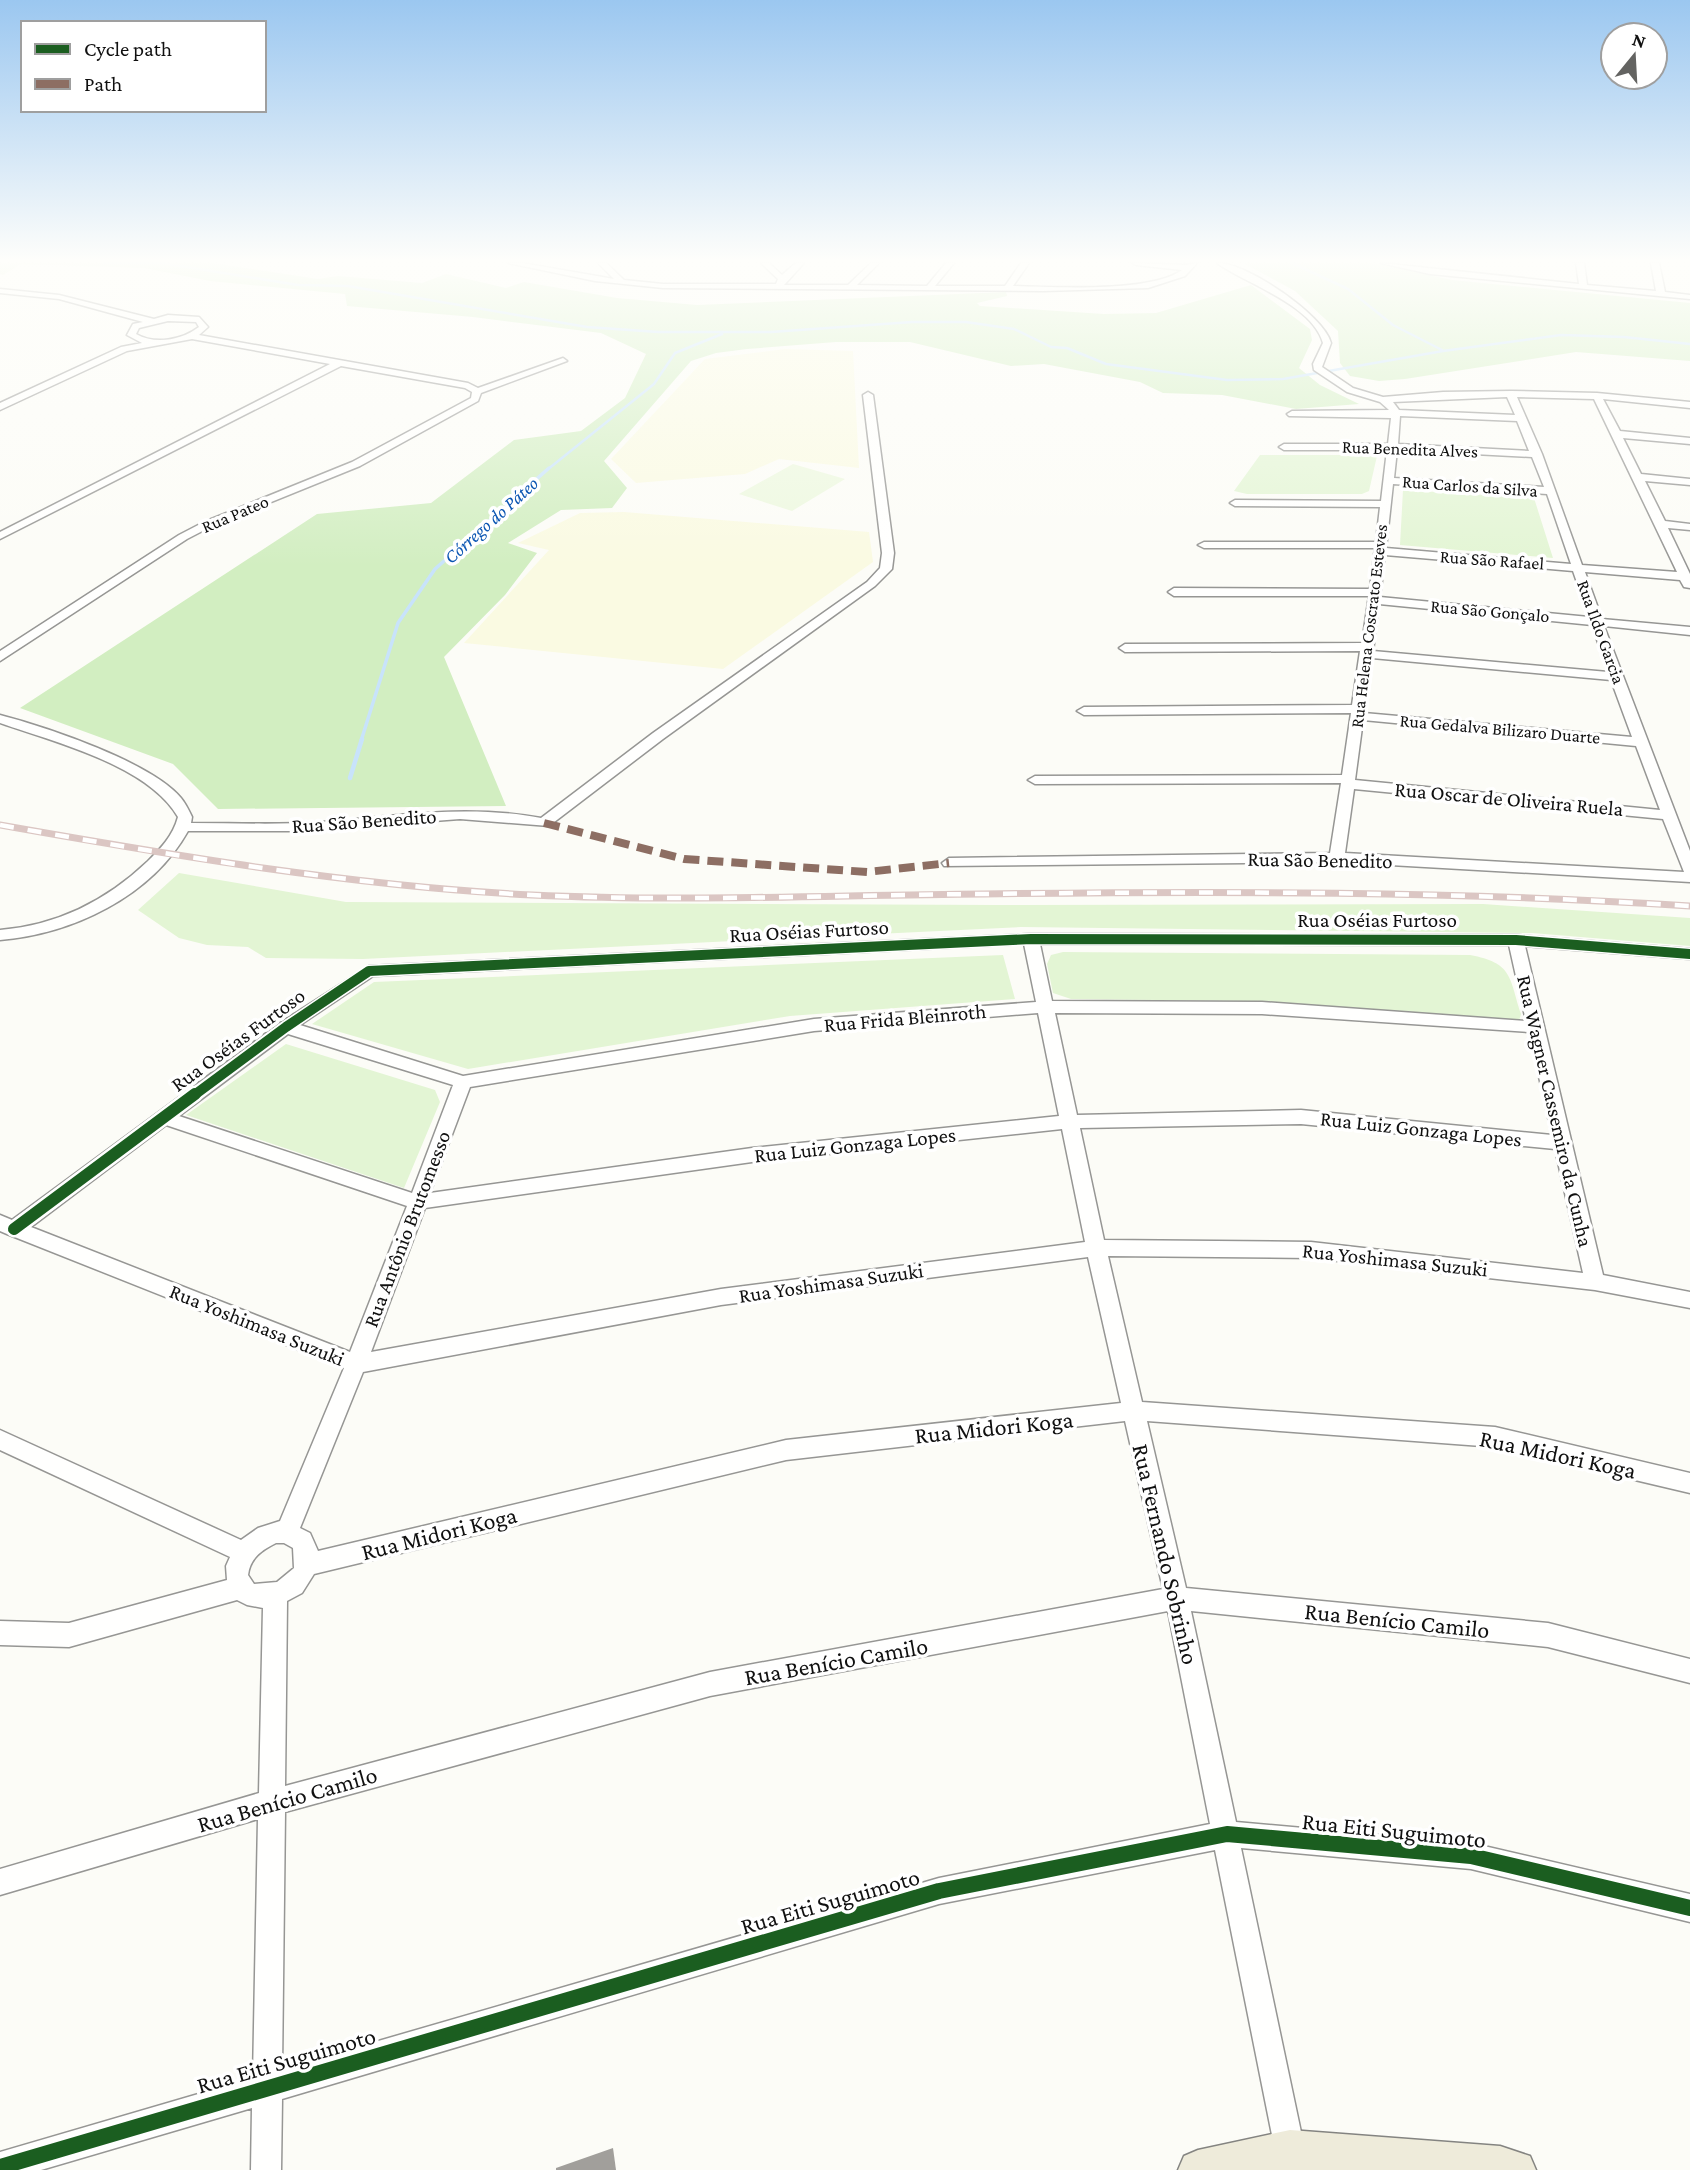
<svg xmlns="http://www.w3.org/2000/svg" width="1690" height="2170" font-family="'Crimson Pro',serif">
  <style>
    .farmland { fill: #fafae2 }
    .green { fill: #e3f5d4 }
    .forest { fill: #d2eec1 }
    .pitch { fill: #edf8df }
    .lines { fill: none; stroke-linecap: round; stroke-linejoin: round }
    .stream-far2 { stroke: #c8e3fb; stroke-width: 2.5 }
    .stream-far1 { stroke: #c8e3fb; stroke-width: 3.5 }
    .stream { stroke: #c8e3fb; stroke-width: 4.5 }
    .building { fill: #a19f9b }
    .minor-casing { stroke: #969694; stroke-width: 3 }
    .major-casing { stroke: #848481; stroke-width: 3 }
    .minor { fill: #fffffe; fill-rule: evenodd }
    .major { fill: #eeebda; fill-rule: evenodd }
    .rail-casing { stroke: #dbc6c3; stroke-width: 7 }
    .rail { stroke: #fff; stroke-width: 4.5; stroke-dasharray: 14; stroke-linecap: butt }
    .quiet { stroke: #8d6e63; stroke-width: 8; stroke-dasharray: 16 8; stroke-linecap: butt }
    .cycleway-far2-casing { stroke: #fff; stroke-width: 13 }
    .cycleway-far1-casing { stroke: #fff; stroke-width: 17 }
    .cycleway-casing { stroke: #fff; stroke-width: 20 }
    .cycleway-far2 { stroke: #1b5e20; stroke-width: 10 }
    .cycleway-far1 { stroke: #1b5e20; stroke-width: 12 }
    .cycleway { stroke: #1b5e20; stroke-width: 16 }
    .labels { text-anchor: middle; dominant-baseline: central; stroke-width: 7; stroke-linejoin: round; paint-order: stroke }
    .far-street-label { font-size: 18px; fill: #101010; stroke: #fff }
    .far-water-label { font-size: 19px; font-style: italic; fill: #0a55b2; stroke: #fff }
    .street-label { font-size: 21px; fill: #101010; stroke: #fff }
    .near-street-label { font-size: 24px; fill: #101010; stroke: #fff }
  </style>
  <rect width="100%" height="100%" fill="#fcfcf7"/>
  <!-- farmland -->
  <path class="farmland" d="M 785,349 L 853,351 L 859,468 L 779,459 L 745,474 L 636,483 L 611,459 L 705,359 Z
    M 624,512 L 869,532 L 873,562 L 723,669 L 464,643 L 549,550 L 518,543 L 580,513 Z"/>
  <!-- green -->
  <path class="green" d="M 1260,455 L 1372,455 L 1377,456 L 1369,491 L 1362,494 L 1247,494 L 1234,491 Z
    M 1403,490 L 1534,498 L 1553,558 L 1400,545 Z
    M 179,873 L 346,902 L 999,905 L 1483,904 L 1690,918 L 1690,946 L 1532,933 L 1021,927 L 363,959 L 266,958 L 248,947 L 207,945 L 179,938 L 138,910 Z
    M 1063,952 L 1470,955 C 1513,963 1509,977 1521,1014 L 1519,1021 L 1503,1022 L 1244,1001 L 1071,999 L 1053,993 L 1047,964 L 1051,955 Z
    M 1003,955 L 1015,999 L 790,1016 L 468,1069 L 312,1024 L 374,982 Z
    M 286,1044 L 435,1090 L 440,1102 L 404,1188 L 186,1115 Z"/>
  <!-- forest -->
  <path class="forest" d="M 0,263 L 213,263 L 318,279 L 338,276 L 422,283 L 446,274 L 506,288 L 524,282 L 617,298 L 697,305 L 1006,292 L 1007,296 L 977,303 L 980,306 L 1104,314 L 1156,313 L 1251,285 L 1310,329 L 1312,340 L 1299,368 L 1320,385 L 1359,404 L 1296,409 L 1222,395 L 1163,393 L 1140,382 L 1044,364 L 1011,366 L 910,342 L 836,342 L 747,349 L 716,353 L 691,361 L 604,461 L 627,488 L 612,508 L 561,510 L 508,543 L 537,553 L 505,595 L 444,657 L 506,806 L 218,809 L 173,764 L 20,708 L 317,514 L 431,503 L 514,440 L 581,431 L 625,398 L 646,354 L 601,333 L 473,317 L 347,306 L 345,294 L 210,281 L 144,268 L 21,264 L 3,275 L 0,274 Z
    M 1243,263 L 1373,263 L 1452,280 L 1690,303 L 1690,361 L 1576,352 L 1405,379 L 1379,381 L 1350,376 L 1340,363 L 1338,331 L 1295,291 Z"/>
  <!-- pitch -->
  <path class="pitch" d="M 793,464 L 845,479 L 792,511 L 739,494 Z"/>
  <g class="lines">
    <!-- stream-far2 -->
    <path class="stream-far2" d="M 104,263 L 162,263 L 298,285 L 348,286 L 587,327 L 658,332 L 771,332 L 912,322 L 966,322 L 1014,329 L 1051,347 L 1067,348 L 1106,364 L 1227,380 L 1283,379 L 1443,351 L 1561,335 L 1624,337 L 1690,344
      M 1292,263 L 1348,289 L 1393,325 L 1442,350
      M 547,470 L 654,384 L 675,353 L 722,334"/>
    <!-- stream-far1 -->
    <path class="stream-far1" d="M 361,741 L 398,623 L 435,569 L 549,468"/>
    <!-- stream -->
    <path class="stream" d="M 350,778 L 362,739"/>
  </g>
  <!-- building -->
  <path class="building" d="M 613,2148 L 616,2170 L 556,2170 L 556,2168 Z"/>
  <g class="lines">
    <!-- minor casing -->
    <g class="minor-casing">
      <path id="minor" d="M 508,263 L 522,263 L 614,279 L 598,263 L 606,263 L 624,280 L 663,284 L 776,284 L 778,279 L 761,263 L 769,263 L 782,275 L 796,263 L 804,263 L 784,285 L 848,285 L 871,263 L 879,263 L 857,285 L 927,286 L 946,263 L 954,263 L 935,286 L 1005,286 L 1021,263 L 1029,263 L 1013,286 C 1053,287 1151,293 1182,270 L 1136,265 L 1132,263 L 1186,265 L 1197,263 L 1185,276 L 1148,288 L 1043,291 L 663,288 L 595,281 Z
        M 1217,263 C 1244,261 1324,315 1331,343 L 1322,367 L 1353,388 L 1383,397 L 1443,392 L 1511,391 L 1597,393 L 1690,402 L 1690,408 L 1603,399 L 1620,431 L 1690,438 L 1690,444 L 1623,438 L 1641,474 L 1690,479 L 1690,485 L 1645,481 L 1665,521 L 1690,524 L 1690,530 L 1668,528 L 1690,574 L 1690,588 L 1684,587 L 1680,580 L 1585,572 L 1602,619 L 1690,627 L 1690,635 L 1604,626 L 1690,851 L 1690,882 L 1337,862 L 944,866 L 942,863 L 949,858 L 1330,853 L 1341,783 L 1035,784 L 1028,780 L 1035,776 L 1342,775 L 1351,713 L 1084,715 L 1077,711 L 1084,707 L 1352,705 L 1360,651 L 1125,652 L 1119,648 L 1125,644 L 1362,643 L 1369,596 L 1174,596 L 1168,592 L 1174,588 L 1370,589 L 1375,548 L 1204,548 L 1198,545 L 1204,542 L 1376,542 L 1380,507 L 1235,506 L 1230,503 L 1235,500 L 1381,501 L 1387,450 L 1284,450 L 1279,447 L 1284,444 L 1388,444 L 1391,418 L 1289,416 L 1287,414 L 1292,411 L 1389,410 L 1380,402 L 1347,392 L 1314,370 L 1313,364 L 1323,343 C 1312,304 1246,284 1217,263 ZM 1507,397 L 1515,415 L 1399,410 L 1393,402 ZM 1517,397 L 1594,399 L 1677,572 L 1582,565 L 1542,454 ZM 1400,416 L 1517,421 L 1529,451 L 1398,444 ZM 1397,450 L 1532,457 L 1544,487 L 1394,478 ZM 1393,484 L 1547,494 L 1571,564 L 1386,548 ZM 1385,555 L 1573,571 L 1589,617 L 1380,597 ZM 1379,604 L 1592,625 L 1608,672 L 1373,651 ZM 1372,658 L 1611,680 L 1632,737 L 1364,713 ZM 1363,720 L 1636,746 L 1660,810 L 1355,780 ZM 1354,789 L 1663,819 L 1684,872 L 1345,853 Z
        M 1381,263 L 1579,284 L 1576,263 L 1584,263 L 1587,285 L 1656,291 L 1651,263 L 1659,263 L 1665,292 L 1690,295 L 1690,299 L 1430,274 Z
        M 0,289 L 59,295 L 154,319 L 168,315 L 199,317 L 208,327 L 199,335 L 468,383 L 478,388 L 563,358 L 567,361 L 481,393 L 478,401 L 360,466 L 212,526 L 187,539 L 0,661 L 0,651 L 179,535 L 204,522 L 352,462 L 471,398 L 472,392 L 465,388 L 341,366 L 0,539 L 0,532 L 330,364 L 192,339 L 127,351 L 0,410 L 0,403 L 121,347 L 142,343 L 127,335 L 133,324 L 143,322 L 59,299 L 0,293 ZM 168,321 L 196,322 L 199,327 C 182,340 155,345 136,334 L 139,328 Z
        M 868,392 L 873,395 L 894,553 L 892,569 L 875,586 L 663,739 L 549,826 L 460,819 L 302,831 L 188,831 C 151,897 72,934 0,940 L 0,930 C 58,925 106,901 148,861 C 161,848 173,836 178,817 C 148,765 54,742 0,723 L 0,715 C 46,727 151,762 181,798 C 186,804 189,811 192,817 L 191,823 C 234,823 277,825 321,822 C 395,816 467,804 541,818 L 653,733 L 867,582 L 880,568 L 882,553 L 863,395 Z
        M 1031,934 L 1516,935 L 1690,949 L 1690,959 L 1525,946 L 1603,1275 L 1690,1292 L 1690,1308 L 1595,1290 L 1311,1258 L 1108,1256 L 1142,1402 L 1495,1427 L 1690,1473 L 1690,1493 L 1495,1447 L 1147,1421 L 1186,1588 L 1548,1623 L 1690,1659 L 1690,1683 L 1548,1647 L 1191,1611 L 1236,1822 L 1471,1843 L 1690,1894 L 1690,1922 L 1471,1869 L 1241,1848 L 1309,2170 L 1279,2170 L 1215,1850 L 939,1904 L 282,2099 L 281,2170 L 251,2170 L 252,2108 L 41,2170 L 0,2170 L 0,2152 L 253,2078 L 258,1819 L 0,1895 L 0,1869 L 259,1793 L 263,1608 L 247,1605 L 237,1600 L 69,1647 L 0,1645 L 0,1621 L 69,1623 L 227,1580 L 226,1566 L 230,1557 L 0,1450 L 0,1430 L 241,1540 L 258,1528 L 280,1521 L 344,1368 L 7,1234 L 0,1231 L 0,1215 L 12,1220 L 280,1023 L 369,966 ZM 1024,944 L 1036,1002 L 814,1019 L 463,1076 L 300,1025 L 373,976 ZM 1040,944 L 1509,945 L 1526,1021 L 1262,1002 L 1052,1001 ZM 1038,1013 L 1059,1116 L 752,1148 L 430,1193 L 470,1087 L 814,1031 ZM 1055,1013 L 1262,1014 L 1529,1032 L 1552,1135 L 1301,1110 L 1077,1115 ZM 288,1034 L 453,1085 L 412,1193 L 179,1116 ZM 1301,1124 L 1555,1149 L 1583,1273 L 1311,1242 L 1104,1240 L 1080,1128 ZM 166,1125 L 407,1206 L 350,1352 L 31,1227 ZM 1062,1129 L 1085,1242 L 721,1289 L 371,1352 L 425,1208 L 752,1162 ZM 1088,1257 L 1121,1403 L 786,1440 L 318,1551 L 310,1533 L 300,1528 L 363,1372 L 721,1305 ZM 1125,1421 L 1163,1589 L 710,1672 L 285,1786 L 287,1601 L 302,1593 L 314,1574 L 786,1460 ZM 276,1543 L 284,1543 L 293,1548 L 294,1568 L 277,1582 L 254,1584 L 248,1575 C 250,1558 262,1550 276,1543 ZM 1168,1611 L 1210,1824 L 939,1878 L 282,2069 L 285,1812 L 710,1696 Z"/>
    </g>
    <!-- major casing -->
    <g class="major-casing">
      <path id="major" d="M 1290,2130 L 1500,2146 L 1530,2156 L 1536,2170 L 1178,2170 L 1184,2156 L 1198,2150 Z"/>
    </g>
    <!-- minor -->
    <use href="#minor" class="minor"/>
    <!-- major -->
    <use href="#major" class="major"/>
    <!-- rail casing -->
    <g class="rail-casing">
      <path id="rail" d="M 0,825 C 176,856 353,886 532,895 C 682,902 833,895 983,894 C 1219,891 1454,891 1690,906"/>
    </g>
    <!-- rail -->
    <use href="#rail" class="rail"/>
    <!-- quiet -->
    <path class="quiet" d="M 544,823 L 684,859 L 867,872 L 949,863"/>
    <!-- cycleway-far2 casing -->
    <g class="cycleway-far2-casing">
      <path id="cycleway-far2" d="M 193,1096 L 286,1027 L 369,971 L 1031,939 L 1516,940 L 1690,954"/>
    </g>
    <!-- cycleway-far1 casing -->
    <g class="cycleway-far1-casing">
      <path id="cycleway-far1" d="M 14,1229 L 195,1094"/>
    </g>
    <!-- cycleway casing -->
    <g class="cycleway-casing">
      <path id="cycleway" d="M 0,2167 L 939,1891 L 1227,1834 L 1471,1856 L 1690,1908"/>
    </g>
    <!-- cycleway-far2 -->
    <use href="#cycleway-far2" class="cycleway-far2"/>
    <!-- cycleway-far1 -->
    <use href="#cycleway-far1" class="cycleway-far1"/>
    <!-- cycleway -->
    <use href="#cycleway" class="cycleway"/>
  </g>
  <!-- sky -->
  <linearGradient id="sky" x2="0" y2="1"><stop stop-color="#9bc7f0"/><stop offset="0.46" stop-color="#fefefb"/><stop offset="1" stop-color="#fefefb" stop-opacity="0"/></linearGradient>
  <rect width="1690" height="566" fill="url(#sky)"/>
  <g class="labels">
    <!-- far-street labels -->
    <g class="far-street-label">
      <text transform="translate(1410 449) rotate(2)">Rua Benedita Alves</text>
      <text transform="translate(1470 486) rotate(4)">Rua Carlos da Silva</text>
      <text transform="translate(235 514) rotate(-23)">Rua Pateo</text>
      <text transform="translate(1492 560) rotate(4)">Rua São Rafael</text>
      <text transform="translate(1490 611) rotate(5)">Rua São Gonçalo</text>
      <text transform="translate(1369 626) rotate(-83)">Rua Helena Coscrato Esteves</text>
      <text transform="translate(1601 632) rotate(70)">Rua Ildo Garcia</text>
      <text transform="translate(1500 729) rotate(5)">Rua Gedalva Bilizaro Duarte</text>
    </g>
    <!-- far-water labels -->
    <g class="far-water-label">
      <text transform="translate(491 520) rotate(-42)">Córrego do Páteo</text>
    </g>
    <!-- street labels -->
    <g class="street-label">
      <text transform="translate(1509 799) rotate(5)">Rua Oscar de Oliveira Ruela</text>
      <text transform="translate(364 821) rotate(-4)">Rua São Benedito</text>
      <text transform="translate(1320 860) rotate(1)">Rua São Benedito</text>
      <text x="1377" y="920">Rua Oséias Furtoso</text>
      <text transform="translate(809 931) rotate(-3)">Rua Oséias Furtoso</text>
      <text transform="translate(905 1018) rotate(-5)">Rua Frida Bleinroth</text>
      <text transform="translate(238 1040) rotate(-36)">Rua Oséias Furtoso</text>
      <text transform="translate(1555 1111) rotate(77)">Rua Wagner Cassemiro da Cunha</text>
      <text transform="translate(1421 1129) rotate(6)">Rua Luiz Gonzaga Lopes</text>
      <text transform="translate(855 1145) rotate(-6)">Rua Luiz Gonzaga Lopes</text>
      <text transform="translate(407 1229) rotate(-69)">Rua Antônio Brutomesso</text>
      <text transform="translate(1395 1260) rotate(6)">Rua Yoshimasa Suzuki</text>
      <text transform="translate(831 1283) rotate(-8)">Rua Yoshimasa Suzuki</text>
      <text transform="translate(257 1325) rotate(22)">Rua Yoshimasa Suzuki</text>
    </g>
    <!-- near-street labels -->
    <g class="near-street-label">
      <text transform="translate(994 1427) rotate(-6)">Rua Midori Koga</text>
      <text transform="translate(1558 1454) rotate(12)">Rua Midori Koga</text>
      <text transform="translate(439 1533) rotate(-14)">Rua Midori Koga</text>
      <text transform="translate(1166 1554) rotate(77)">Rua Fernando Sobrinho</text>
      <text transform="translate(1397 1620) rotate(6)">Rua Benício Camilo</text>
      <text transform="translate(836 1661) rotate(-10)">Rua Benício Camilo</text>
      <text transform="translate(287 1799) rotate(-16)">Rua Benício Camilo</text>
      <text transform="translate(1394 1830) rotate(6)">Rua Eiti Suguimoto</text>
      <text transform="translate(830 1901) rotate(-16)">Rua Eiti Suguimoto</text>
      <text transform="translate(286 2060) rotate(-16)">Rua Eiti Suguimoto</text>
    </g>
  </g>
  <!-- legend -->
  <rect x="21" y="21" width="245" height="91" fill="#ffffff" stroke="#9f9f9f" stroke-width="2"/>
  <rect x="35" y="44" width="35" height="10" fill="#1b5e20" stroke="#9f9f9f" stroke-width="2"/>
  <text x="84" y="56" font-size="21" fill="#101010">Cycle path</text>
  <rect x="35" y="79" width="35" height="10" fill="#8d6e63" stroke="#9f9f9f" stroke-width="2"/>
  <text x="84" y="91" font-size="21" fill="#101010">Path</text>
  <!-- north arrow -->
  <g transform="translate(1634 56) rotate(18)"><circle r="33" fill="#ffffff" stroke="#9f9f9f" stroke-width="2"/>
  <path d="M0-5L12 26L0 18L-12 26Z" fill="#636361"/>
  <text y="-10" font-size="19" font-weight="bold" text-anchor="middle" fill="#101010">N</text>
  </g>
</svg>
